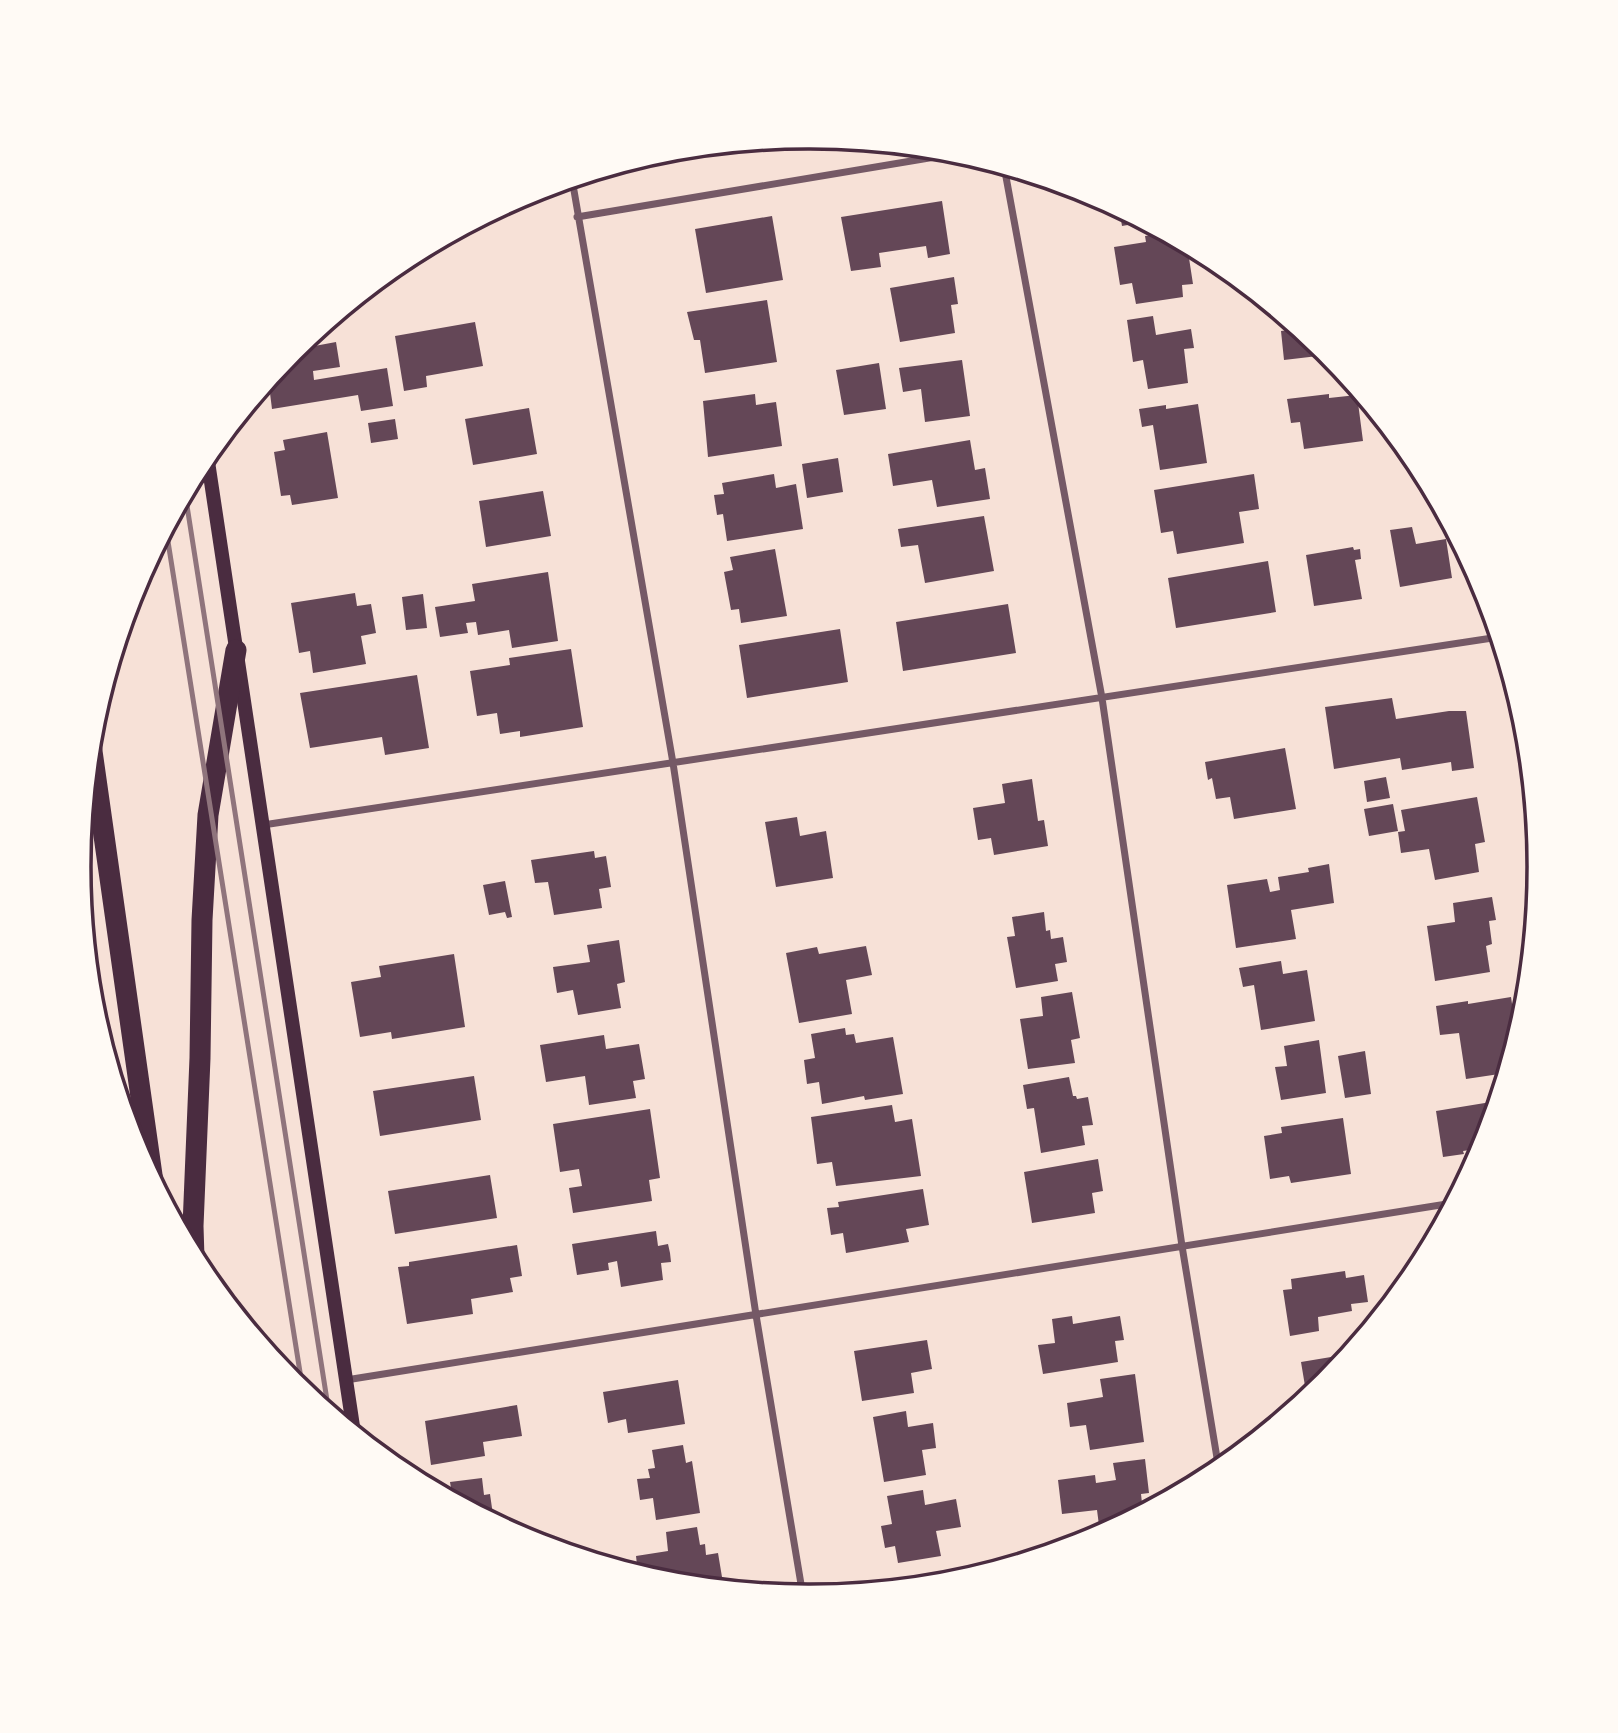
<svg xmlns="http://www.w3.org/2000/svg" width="1618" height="1733" font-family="Barlow,sans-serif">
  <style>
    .building { fill: #644757 }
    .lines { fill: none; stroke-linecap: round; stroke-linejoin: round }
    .minor { stroke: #755966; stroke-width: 7 }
    .secondary { stroke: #4a2c40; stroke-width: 14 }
    .motorway { stroke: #4a2c40; stroke-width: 21 }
    .rail { stroke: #8f747c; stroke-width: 5 }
    .rim { fill: none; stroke: #4a2c40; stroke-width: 3.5 }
  </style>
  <rect width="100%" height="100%" fill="#f7e1d7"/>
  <!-- building -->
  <path class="building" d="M 942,201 L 950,254 L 928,258 L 926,246 L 879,253 L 881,267 L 851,271 L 841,217 Z
    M 1119,208 L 1123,210 L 1145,222 L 1122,226 Z
    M 772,216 L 783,280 L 706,293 L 695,229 Z
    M 1165,233 L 1187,245 L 1193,284 L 1182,285 L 1183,297 L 1136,304 L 1132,283 L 1120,285 L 1114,247 L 1146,242 L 1145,236 Z
    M 954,277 L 958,304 L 951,305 L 955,333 L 900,342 L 890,288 Z
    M 767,300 L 777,362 L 705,373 L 700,340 L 694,340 L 687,312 Z
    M 1153,316 L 1156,335 L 1191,329 L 1194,348 L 1184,349 L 1188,383 L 1148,389 L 1143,360 L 1133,362 L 1127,320 Z
    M 475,322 L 483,366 L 426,376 L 427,387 L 404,391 L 395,336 Z
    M 1299,329 L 1320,346 L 1317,346 L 1318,356 L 1284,360 L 1281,331 Z
    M 336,342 L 340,367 L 313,371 L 314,380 L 387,368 L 393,406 L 361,411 L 358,395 L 272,409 L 269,385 L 263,386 L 293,350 Z
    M 962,360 L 970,416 L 925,422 L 921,389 L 903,392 L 899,368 Z
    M 879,363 L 886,409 L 844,415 L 836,370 Z
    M 755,394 L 756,405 L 776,402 L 782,446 L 708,457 L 703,401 Z
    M 1329,394 L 1329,398 L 1357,395 L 1363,441 L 1304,449 L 1300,422 L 1291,423 L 1287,399 Z
    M 1198,404 L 1207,463 L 1160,470 L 1153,425 L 1142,427 L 1139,409 L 1166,405 L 1166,409 Z
    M 529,408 L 537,454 L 473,465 L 465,419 Z
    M 395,419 L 398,439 L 371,443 L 368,423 Z
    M 327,432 L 338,498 L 292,505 L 290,495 L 281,496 L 274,452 L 285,450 L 283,440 Z
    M 970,440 L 975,470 L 985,468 L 990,499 L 937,507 L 932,480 L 893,486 L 888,454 Z
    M 838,458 L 843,492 L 807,498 L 802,464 Z
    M 774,474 L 776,488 L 796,484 L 803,529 L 727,541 L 723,514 L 717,515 L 714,495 L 724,494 L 722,483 Z
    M 1254,474 L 1259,509 L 1239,512 L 1244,543 L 1177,554 L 1173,531 L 1161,533 L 1154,490 Z
    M 543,491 L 551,536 L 486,547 L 479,501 Z
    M 984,516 L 994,571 L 925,583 L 918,545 L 901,547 L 898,529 Z
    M 1412,527 L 1416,544 L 1446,539 L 1452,578 L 1400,587 L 1390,530 Z
    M 1353,547 L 1354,550 L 1360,549 L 1361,559 L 1355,560 L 1362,599 L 1314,606 L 1306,555 Z
    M 775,549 L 787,616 L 741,623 L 739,609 L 731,610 L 724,572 L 733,570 L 730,557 Z
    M 1268,561 L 1276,612 L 1176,628 L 1168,578 Z
    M 548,572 L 558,641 L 512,648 L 509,630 L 478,635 L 476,622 L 466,623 L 468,633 L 440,637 L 435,607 L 475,601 L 472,584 Z
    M 355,593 L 357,606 L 371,604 L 376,633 L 361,636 L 366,664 L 313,673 L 310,651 L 299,653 L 291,603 Z
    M 423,594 L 427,628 L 406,630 L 402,597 Z
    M 1008,604 L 1016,653 L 903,671 L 896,622 Z
    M 840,629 L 848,682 L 747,698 L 739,645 Z
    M 571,649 L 583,727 L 520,737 L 520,731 L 500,734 L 497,713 L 477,716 L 470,671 L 510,665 L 509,658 Z
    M 417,675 L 429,748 L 385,755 L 382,737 L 310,748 L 300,693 Z
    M 1392,698 L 1396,719 L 1449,711 L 1466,711 L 1474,768 L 1452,771 L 1451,762 L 1402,770 L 1400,758 L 1334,769 L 1325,707 Z
    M 1285,748 L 1296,809 L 1234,819 L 1230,797 L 1216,799 L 1212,778 L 1208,780 L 1205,762 Z
    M 1386,777 L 1390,798 L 1367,802 L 1364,781 Z
    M 1032,779 L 1038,821 L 1044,820 L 1048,846 L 994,855 L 991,838 L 978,840 L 973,808 L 1005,803 L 1002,784 Z
    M 1477,797 L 1485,842 L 1475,844 L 1479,872 L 1435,880 L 1429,849 L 1401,853 L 1398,832 L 1405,831 L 1401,810 Z
    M 1393,804 L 1398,831 L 1369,836 L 1364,809 Z
    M 797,817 L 800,836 L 826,831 L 833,878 L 776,887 L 765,822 Z
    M 594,851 L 595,858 L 606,856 L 611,887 L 599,889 L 602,908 L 554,915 L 548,882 L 535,883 L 531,860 Z
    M 1329,864 L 1334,903 L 1291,910 L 1296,939 L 1236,948 L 1227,885 L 1267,879 L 1270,892 L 1280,890 L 1278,877 L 1309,872 L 1308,868 Z
    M 505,881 L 512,917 L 507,918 L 505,912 L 489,915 L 483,885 Z
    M 1492,897 L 1496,920 L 1489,921 L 1492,944 L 1486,946 L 1490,972 L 1435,981 L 1427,926 L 1455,922 L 1453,903 Z
    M 1044,912 L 1046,931 L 1050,930 L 1051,939 L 1063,937 L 1067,962 L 1055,964 L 1058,981 L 1016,988 L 1007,937 L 1015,936 L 1012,917 Z
    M 619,940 L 625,982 L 617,984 L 621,1008 L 578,1015 L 573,990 L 557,993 L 553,967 L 590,962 L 587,945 Z
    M 866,946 L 872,975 L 846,980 L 852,1014 L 799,1023 L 786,953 L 817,947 L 819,954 Z
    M 454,954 L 465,1027 L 392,1039 L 391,1032 L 360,1037 L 351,982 L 381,977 L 379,966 Z
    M 1281,961 L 1283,974 L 1307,970 L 1315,1021 L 1261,1030 L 1254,985 L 1243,987 L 1239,968 Z
    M 1072,992 L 1080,1038 L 1071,1040 L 1075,1063 L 1028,1069 L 1020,1019 L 1043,1016 L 1041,997 Z
    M 1511,997 L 1517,1037 L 1506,1073 L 1466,1079 L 1459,1033 L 1440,1035 L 1436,1006 L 1468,1001 L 1468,1004 Z
    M 845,1028 L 846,1035 L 854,1034 L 856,1043 L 893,1037 L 903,1094 L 865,1100 L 864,1096 L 822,1104 L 819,1082 L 807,1084 L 804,1060 L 815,1058 L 811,1034 Z
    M 604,1035 L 606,1049 L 639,1044 L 645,1079 L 633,1081 L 636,1098 L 589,1105 L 585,1076 L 546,1082 L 540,1045 Z
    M 1319,1040 L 1326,1093 L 1281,1100 L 1275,1067 L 1287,1066 L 1284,1046 Z
    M 1365,1051 L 1371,1094 L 1345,1098 L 1338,1056 Z
    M 474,1076 L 481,1120 L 380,1136 L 373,1091 Z
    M 1069,1077 L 1073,1096 L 1076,1096 L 1077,1099 L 1088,1097 L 1093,1125 L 1082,1126 L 1085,1145 L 1041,1153 L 1034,1108 L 1027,1109 L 1023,1085 Z
    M 1497,1101 L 1483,1148 L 1463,1151 L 1464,1154 L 1443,1157 L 1436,1111 Z
    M 892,1105 L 895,1122 L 912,1119 L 921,1176 L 836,1186 L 832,1162 L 817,1164 L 811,1117 Z
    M 650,1109 L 660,1178 L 649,1180 L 652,1201 L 573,1213 L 569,1188 L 582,1186 L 579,1169 L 560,1172 L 553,1124 Z
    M 1343,1118 L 1351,1174 L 1291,1183 L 1289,1176 L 1270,1179 L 1264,1136 L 1282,1133 L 1281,1127 Z
    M 1098,1159 L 1103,1191 L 1092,1193 L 1095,1213 L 1032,1223 L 1024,1172 Z
    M 490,1175 L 497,1218 L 395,1234 L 388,1191 Z
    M 923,1189 L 929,1225 L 906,1229 L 909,1242 L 846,1253 L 843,1233 L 831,1235 L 827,1208 L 839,1207 L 838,1202 Z
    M 656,1231 L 658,1246 L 668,1244 L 670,1253 L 671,1262 L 661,1263 L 663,1280 L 621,1287 L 617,1261 L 608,1263 L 609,1270 L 577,1275 L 572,1244 Z
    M 517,1245 L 522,1276 L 510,1278 L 513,1292 L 471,1299 L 473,1314 L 407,1324 L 398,1267 L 409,1266 L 409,1262 Z
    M 1345,1271 L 1346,1278 L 1364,1275 L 1368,1302 L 1351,1304 L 1352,1311 L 1318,1317 L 1319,1331 L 1290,1336 L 1283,1290 L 1292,1289 L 1291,1279 Z
    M 1072,1316 L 1073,1324 L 1120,1316 L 1124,1340 L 1115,1341 L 1118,1362 L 1043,1374 L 1038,1345 L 1055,1343 L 1052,1319 Z
    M 927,1340 L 932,1369 L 911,1373 L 914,1393 L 862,1401 L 854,1351 Z
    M 1349,1354 L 1325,1383 L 1307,1398 L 1301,1362 Z
    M 1135,1374 L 1144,1442 L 1090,1450 L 1086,1425 L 1070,1427 L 1067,1403 L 1103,1397 L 1100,1379 Z
    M 678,1380 L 685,1424 L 628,1433 L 626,1419 L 608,1423 L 603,1392 Z
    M 517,1405 L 522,1436 L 483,1442 L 485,1456 L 431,1465 L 425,1421 Z
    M 906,1411 L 908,1427 L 933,1423 L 936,1448 L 922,1450 L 926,1475 L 884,1482 L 873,1417 Z
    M 683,1445 L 686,1463 L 692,1461 L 700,1513 L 656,1520 L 653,1498 L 640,1500 L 637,1479 L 650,1478 L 648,1469 L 655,1468 L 652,1450 Z
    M 1145,1459 L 1149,1493 L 1141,1494 L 1143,1512 L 1100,1533 L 1097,1510 L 1062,1514 L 1058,1480 L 1095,1475 L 1096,1483 L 1116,1480 L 1113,1463 Z
    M 482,1478 L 484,1495 L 490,1494 L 494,1522 L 453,1500 L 450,1482 Z
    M 923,1490 L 925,1505 L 956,1499 L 961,1527 L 936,1531 L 941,1556 L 898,1563 L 895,1546 L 885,1548 L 881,1526 L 892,1524 L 887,1496 Z
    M 512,1524 L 514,1533 L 501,1526 Z
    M 697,1527 L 700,1545 L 705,1544 L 706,1555 L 718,1553 L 722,1577 L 710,1579 L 711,1587 L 667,1583 L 666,1578 L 656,1580 L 638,1574 L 636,1556 L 668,1551 L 666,1532 Z
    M 953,1570 L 954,1582 L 892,1589 L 890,1579 Z"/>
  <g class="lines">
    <!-- minor -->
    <path class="minor" d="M 1004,166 L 1102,698 L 1182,1246 L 1219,1470
      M 572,179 L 673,763 L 756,1315 L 803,1596
      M 577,217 L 959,153
      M 263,825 L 1499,637
      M 346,1380 L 1453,1203"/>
    <!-- secondary -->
    <path class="secondary" d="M 207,455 L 354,1433"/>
    <!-- motorway -->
    <path class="motorway" d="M 91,744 L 153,1182
      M 194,1258 L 193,1226 L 200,1058 L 202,920 L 208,815 L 236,650"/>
    <!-- rail -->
    <path class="rail" d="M 185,493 L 329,1413
      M 166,529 L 303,1391"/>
  </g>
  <!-- crop -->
  <path d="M0 0H1618V1733H0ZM808 149H810A717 717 0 0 1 1527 866V867A717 717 0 0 1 810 1584H808A717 717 0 0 1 91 867V866A717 717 0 0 1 808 149Z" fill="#fffaf5" fill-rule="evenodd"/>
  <path class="rim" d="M808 149H810A717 717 0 0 1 1527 866V867A717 717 0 0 1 810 1584H808A717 717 0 0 1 91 867V866A717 717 0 0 1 808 149Z"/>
</svg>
